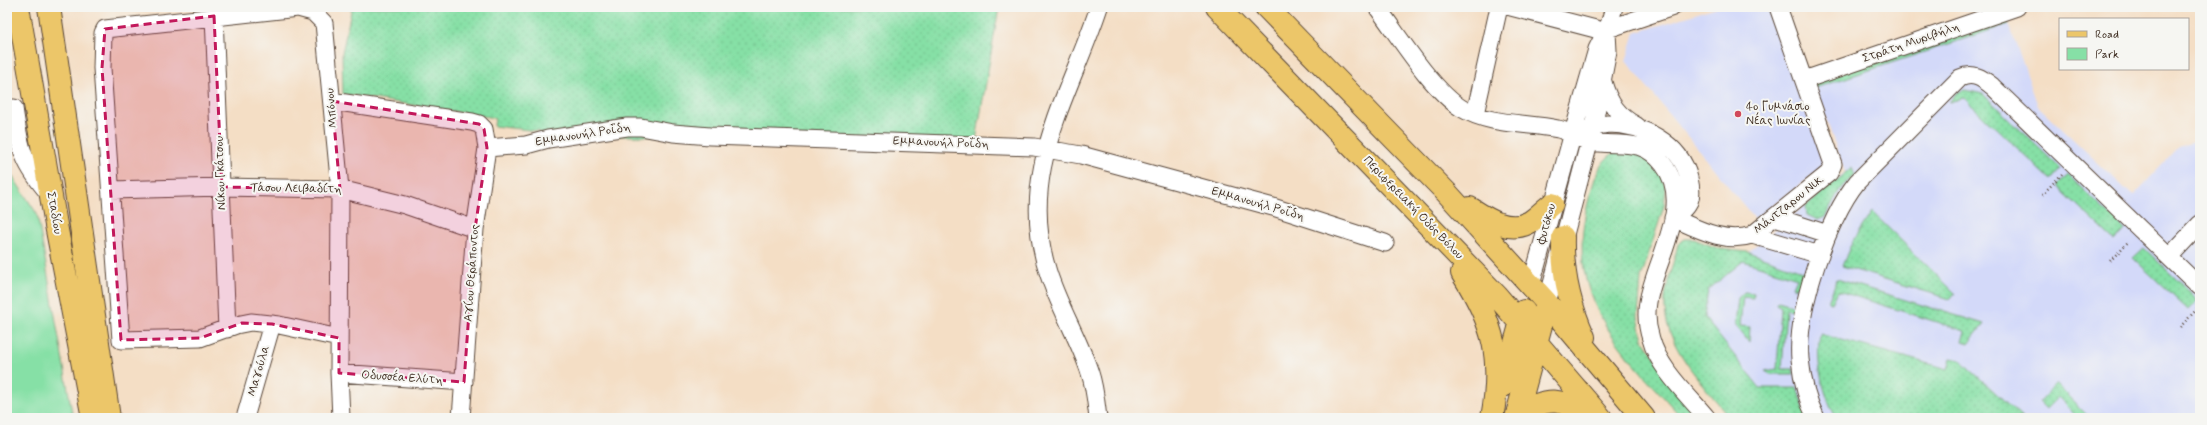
<svg xmlns="http://www.w3.org/2000/svg" width="2207" height="425" font-family="Mynerve,sans-serif">
  <style>
    .built { fill: #d3d9f9 }
    .grass { fill: url(#grass-dots); stroke: #608562 }
    .park { fill: #86e0a6; stroke: #608562 }
    .lines { fill: none; stroke-linecap: round; stroke-linejoin: round }
    .minor-casing { stroke: #574537; stroke-width: 19 }
    .major-casing { stroke: #574537; stroke-width: 24 }
    .path { stroke: #574537; stroke-width: 2.5; stroke-dasharray: 1 3; stroke-linecap: butt }
    .minor { stroke: #fff; stroke-width: 17 }
    .major { stroke: #ecc669; stroke-width: 22 }
    .marked { fill: #c2185b; fill-opacity: 0.2; stroke: #c2185b; stroke-width: 3; stroke-dasharray: 8 5; stroke-linejoin: round }
    .poi-dot { fill: #d1495b; stroke: #f6f6f2; stroke-width: 1.5 }
    .labels { text-anchor: middle; dominant-baseline: central; stroke-width: 4; stroke-linejoin: round; paint-order: stroke }
    .street-label { font-size: 12px; fill: #3b2a1e; stroke: #f6f6f2 }
    .poi-label { font-size: 12px; fill: #3b2a1e; stroke: #f6f6f2; text-anchor: start }
  </style>
  <defs>
    <pattern id="grass-dots" width="8" height="8" patternUnits="userSpaceOnUse"><rect width="8" height="8" fill="#86e0a6"/><path d="M2 2h.1M6 6h.1" fill="none" stroke="#75c08e" stroke-width="1.8" stroke-linecap="round"/></pattern>
  </defs>
  <rect width="100%" height="100%" fill="#f6f6f2"/>
  <filter id="ink" filterUnits="userSpaceOnUse"><feTurbulence type="fractalNoise" baseFrequency=".025" numOctaves="2"/><feDisplacementMap in="SourceGraphic" scale="8" xChannelSelector="R" yChannelSelector="G"/><feConvolveMatrix kernelMatrix="1 2 1 2 8 2 1 2 1" color-interpolation-filters="sRGB"/></filter>
  <filter id="wash" filterUnits="userSpaceOnUse"><feTurbulence type="fractalNoise" baseFrequency=".012" numOctaves="4" result="noise"/><feDisplacementMap in="SourceGraphic" scale="16" xChannelSelector="R" yChannelSelector="G"/><feGaussianBlur stdDeviation="0.9" result="paint"/><feColorMatrix in="noise" values="0 0 0 0 0 0 0 0 0 0 0 0 0 0 0 0 0 1.4 0 .05"/><feComposite in="paint" operator="in"/></filter>
  <g filter="url(#wash)">
    <rect width="100%" height="100%" fill="#f4dec5"/>
    <!-- built -->
    <path class="built" d="M 1717,7 L 1770,7 L 1825,166 L 1755,219 L 1626,61 L 1635,33 Z
      M 2009,24 L 2038,106 L 2133,196 L 2179,147 L 2200,140 L 2200,418 L 1781,418 L 1687,303 L 1845,172 L 1815,88 Z"/>
    <!-- grass -->
    <path class="grass" d="M 352,7 L 999,7 L 976,140 L 543,135 L 537,131 L 494,126 L 495,118 L 343,94 L 342,53 Z
      M 2007,18 L 2009,24 L 1815,88 L 1813,82 Z
      M 1965,90 L 1983,94 L 2061,169 L 2051,180 L 1964,98 L 1949,102 L 1958,92 Z
      M 1618,151 L 1643,155 L 1659,169 L 1666,188 L 1664,206 L 1641,278 L 1638,317 L 1643,340 L 1698,418 L 1682,418 C 1621,348 1560,298 1590,195 C 1595,178 1599,159 1618,151 Z
      M 1852,168 L 1855,176 L 1840,189 L 1825,217 L 1818,220 L 1807,215 L 1806,206 Z
      M 2068,175 L 2125,230 L 2115,241 L 2057,186 Z
      M 1872,212 L 1955,293 L 1950,299 L 1842,266 L 1852,242 Z
      M 1685,239 L 1694,239 L 1720,249 L 1748,252 L 1805,272 L 1801,284 L 1795,288 L 1793,287 L 1797,278 L 1743,261 L 1708,290 L 1704,317 L 1760,388 L 1797,388 L 1807,418 L 1730,418 C 1704,384 1661,345 1665,298 C 1667,280 1674,262 1678,244 Z
      M 2144,248 L 2198,300 L 2188,310 L 2133,258 Z
      M 1837,279 L 1984,324 L 1968,344 L 1962,342 L 1965,331 L 1838,291 L 1832,303 L 1828,302 Z
      M 1744,292 L 1754,293 L 1753,298 L 1743,297 L 1740,326 L 1750,327 L 1749,342 L 1735,325 L 1738,298 Z
      M 1778,301 L 1792,305 L 1796,308 L 1795,311 L 1786,309 L 1782,369 L 1793,369 L 1794,374 L 1770,374 L 1765,371 L 1777,369 L 1781,307 L 1776,304 Z
      M 1820,334 L 1948,369 L 1951,358 L 1960,360 L 2023,418 L 1836,418 C 1823,392 1815,364 1820,334 Z
      M 2056,384 L 2090,418 L 2079,418 L 2058,397 L 2046,409 L 2039,402 Z"/>
    <!-- park -->
    <path class="park" d="M 7,177 L 13,177 L 37,214 L 73,418 L 7,418 Z"/>
  </g>
  <g filter="url(#ink)">
    <g class="lines">
      <!-- minor casing -->
      <g class="minor-casing">
        <path id="minor" d="M 1377,7 C 1398,35 1432,90 1461,108 C 1491,126 1525,122 1558,129 C 1570,131 1580,140 1590,142 C 1618,147 1641,136 1663,164 C 1695,204 1655,259 1648,302 C 1646,314 1647,327 1651,339 C 1659,369 1688,395 1707,418
          M 1511,7 L 1607,32
          M 214,16 L 227,329
          M 1608,29 L 1673,7
          M 1804,80 L 2017,7
          M 1603,82 C 1609,103 1618,116 1637,126
          M 332,101 L 472,122 L 479,124 L 484,129 L 487,148 L 475,229 L 461,418
          M 14,108 C 20,151 23,164 51,196
          M 1475,114 L 1499,7
          M 1584,130 C 1592,128 1600,125 1608,124 C 1643,124 1680,143 1689,178 C 1694,200 1690,205 1673,218
          M 487,148 L 526,145 L 548,139 L 627,127 L 641,127 L 673,133 L 710,136 L 1034,147 L 1081,155 L 1273,207 L 1385,243
          M 111,190 L 222,187 L 340,189 L 405,205 L 475,229
          M 1775,217 L 1828,234
          M 1673,218 C 1698,229 1725,244 1752,235 L 1829,173 L 1833,164 L 1778,7
          M 1752,235 L 1820,255
          M 2169,257 L 2200,224
          M 1531,285 L 1573,133 L 1597,49 L 1604,35
          M 1547,303 L 1593,128 L 1608,51 L 1607,32 L 1614,7
          M 339,338 L 279,325 L 251,322 L 236,325 L 200,338 L 121,340 L 102,68 L 103,33 L 105,29 L 298,8 L 313,12 L 324,23 L 340,189 L 339,373 L 341,418
          M 339,373 L 464,382
          M 245,418 L 272,324
          M 1098,418 C 1096,403 1095,388 1090,373 C 1079,339 1059,307 1048,272 C 1016,173 1069,98 1099,7
          M 1816,418 C 1807,400 1802,379 1800,359 C 1796,311 1827,219 1857,182 L 1960,78 C 1973,72 1982,78 1992,86 L 2200,287"/>
      </g>
      <!-- major casing -->
      <g class="major-casing">
        <path id="major" d="M 18,7 L 56,225 L 93,418
          M 49,7 L 109,418
          M 1217,7 L 1496,295 L 1601,418
          M 1266,7 L 1446,192 L 1547,303 L 1644,418
          M 1470,208 C 1487,219 1509,234 1530,222 C 1538,217 1545,209 1552,204
          M 1563,237 C 1562,273 1569,304 1584,337
          M 1462,273 C 1494,324 1503,358 1492,418
          M 1503,386 L 1524,311
          M 1517,416 C 1550,394 1561,399 1594,418
          M 1516,418 L 1547,303"/>
      </g>
      <!-- path -->
      <path class="path" d="M 2042,195 L 2062,174
        M 2110,261 L 2129,241
        M 2180,327 L 2200,306"/>
      <!-- minor -->
      <use href="#minor" class="minor"/>
      <!-- major -->
      <use href="#major" class="major"/>
    </g>
  </g>
  <!-- marked area -->
  <path class="marked" d="M 214,16 L 222,187 L 340,189 L 332,101 L 479,124 L 484,129 L 487,148 L 475,229 L 464,382 L 339,373 L 339,338 L 272,324 L 242,323 L 200,338 L 121,340 L 102,68 L 105,29 Z"/>
  <!-- markers -->
  <circle class="poi-dot" cx="1738" cy="114" r="4"/>
  <g class="labels">
    <!-- street labels -->
    <g class="street-label">
      <text transform="translate(1911 43) rotate(-19)">Στράτη Μυριβήλη</text>
      <text transform="translate(332 108) rotate(-95)">Μπόνου</text>
      <text transform="translate(583 135) rotate(-9)">Εμμανουήλ Ροΐδη</text>
      <text transform="translate(941 143) rotate(2)">Εμμανουήλ Ροΐδη</text>
      <text transform="translate(221 173) rotate(-92)">Νίκου Γκάτσου</text>
      <text transform="translate(296 189) rotate(1)">Τάσου Λειβαδίτη</text>
      <text transform="translate(1258 204) rotate(16)">Εμμανουήλ Ροΐδη</text>
      <text transform="translate(1789 205) rotate(-39)">Μάντζαρου Νικ.</text>
      <text transform="translate(1413 208) rotate(46)">Περιφερειακή Οδός Βόλου</text>
      <text transform="translate(54 213) rotate(80)">Σταδίου</text>
      <text transform="translate(1547 224) rotate(-75)">Φυτόκου</text>
      <text transform="translate(472 273) rotate(-86)">Αγίου Θεράποντος</text>
      <text transform="translate(259 371) rotate(-74)">Μαγούλα</text>
      <text transform="translate(402 378) rotate(4)">Οδυσσέα Ελύτη</text>
    </g>
    <!-- poi labels -->
    <g class="poi-label">
      <text x="1746" y="107">4ο Γυμνάσιο<tspan x="1746" dy="14">Νέας Ιωνίας</tspan></text>
    </g>
  </g>
  <!-- margin -->
  <rect width="2207" height="425" fill="none" stroke="#f6f6f2" stroke-width="24"/>
  <!-- legend -->
  <rect x="2059" y="18" width="130" height="52" fill="#f6f6f2" stroke="#aba49d"/>
  <rect x="2067" y="31" width="20" height="6" fill="#ecc669" stroke="#aba49d"/>
  <text x="2095" y="38" font-size="12" fill="#3b2a1e">Road</text>
  <rect x="2067" y="48" width="20" height="12" fill="#86e0a6" stroke="#aba49d"/>
  <text x="2095" y="58" font-size="12" fill="#3b2a1e">Park</text>
</svg>
